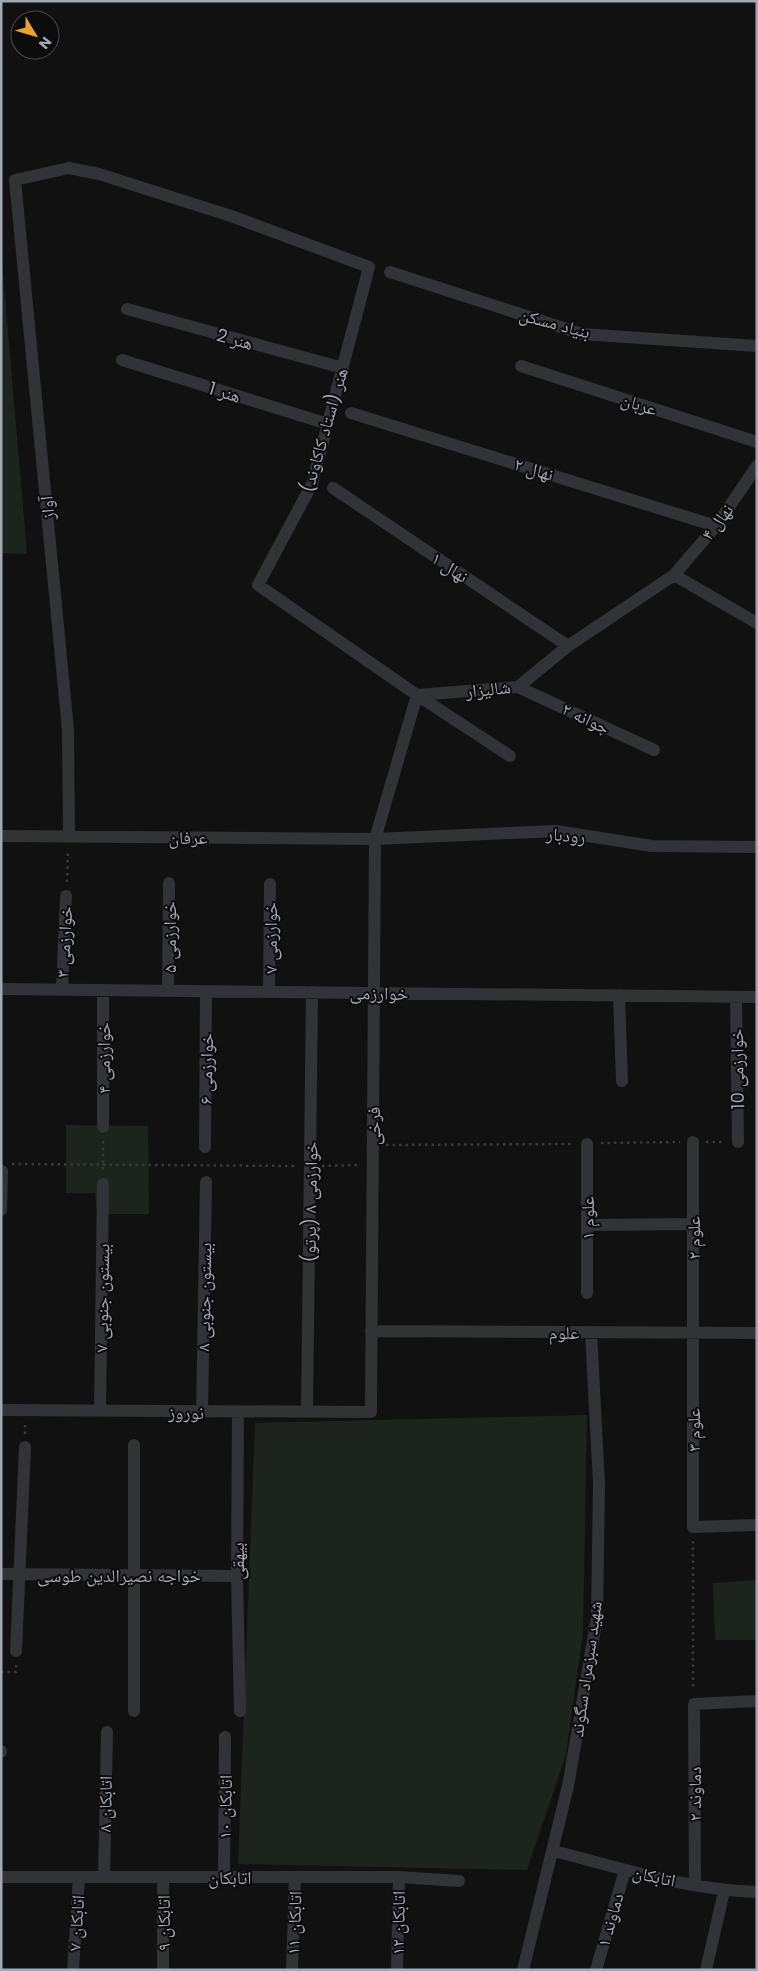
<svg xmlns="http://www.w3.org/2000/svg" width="758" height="1971" font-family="Poppins,'Noto Naskh Arabic',sans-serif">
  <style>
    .green { fill: #1d241e }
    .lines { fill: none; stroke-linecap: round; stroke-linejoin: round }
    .path { stroke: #383a3e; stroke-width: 2.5; stroke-dasharray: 2.5 4; stroke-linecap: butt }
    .street { stroke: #323337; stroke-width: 12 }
    .labels { text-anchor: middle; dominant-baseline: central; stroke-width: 4; stroke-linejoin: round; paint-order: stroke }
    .street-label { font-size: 18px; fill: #a3a8b2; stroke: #0c0c0d }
  </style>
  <rect width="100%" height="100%" fill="#111112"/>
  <!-- green -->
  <path class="green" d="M 1,249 L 27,554 L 1,553 Z
    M 66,1125 L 148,1126 L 149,1214 L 97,1214 L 95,1193 L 66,1193 Z
    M 587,1415 L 583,1632 L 566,1755 L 527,1870 L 238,1864 L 255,1423 Z
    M 757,1580 L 757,1640 L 715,1640 L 713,1583 Z"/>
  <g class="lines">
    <!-- path -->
    <path class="path" d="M 67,882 L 68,850
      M 103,1141 L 103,1171
      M 706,1142 L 725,1142
      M 601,1143 L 680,1142
      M 386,1145 L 573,1144
      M 12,1164 L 296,1166
      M 322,1166 L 359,1165
      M 25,1434 L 25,1422
      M 693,1541 L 693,1690
      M 1,1672 L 16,1672 L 16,1664"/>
    <!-- street -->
    <path class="street" d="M 390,272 L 582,334 L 757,346
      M 127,309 L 343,368
      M 122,360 L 328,424
      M 521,366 L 757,442
      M 351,413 L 716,526
      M 333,488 L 568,646
      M 674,575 L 757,623
      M 518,687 L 654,750
      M 1,836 L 375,839 L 556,831 L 652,846 L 757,847
      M 69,836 L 68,730 L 15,180 L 69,168 L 99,174 L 231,216 L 369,267 L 312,484 L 258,585 L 417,695 L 510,756
      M 1,989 L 757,997
      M 62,989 L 66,896
      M 103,990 L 103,1127
      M 168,990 L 169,883
      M 269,992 L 270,884
      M 619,995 L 622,1081
      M 736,997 L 738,1142
      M 693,1142 L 693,1527 L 757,1525
      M 587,1144 L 587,1293
      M 205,1147 L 206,991
      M 1,1210 L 2,1171
      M 587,1225 L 693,1224
      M 371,1331 L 757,1333
      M 1,1410 L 371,1412 L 375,839 L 417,695 L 518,687 L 568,646 L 674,575 L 716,526 L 757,466
      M 100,1411 L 103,1184
      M 202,1412 L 206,1182
      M 238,1412 L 237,1576 L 240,1711
      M 307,1412 L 312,992
      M 134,1445 L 134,1711
      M 1,1574 L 237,1576
      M 16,1651 L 25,1447
      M 1,1752 L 1,1751
      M 554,1851 C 620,1868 688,1890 757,1892
      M 1,1877 L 399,1877 L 459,1881
      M 104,1877 L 107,1732
      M 163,1877 L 163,1970
      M 224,1877 L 225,1737
      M 695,1885 L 694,1704 L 757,1701
      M 73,1970 L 79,1877
      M 292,1970 L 295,1877
      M 397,1970 L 399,1877
      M 523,1970 L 568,1786 L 597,1617 L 599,1484 L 591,1332
      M 596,1970 L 625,1870
      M 706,1970 L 724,1891"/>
  </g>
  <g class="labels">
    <!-- street labels -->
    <g class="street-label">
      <text transform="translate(555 323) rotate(15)">بنیاد مسکن</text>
      <text transform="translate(235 339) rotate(15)">هنر 2</text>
      <text transform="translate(225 392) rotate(17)">هنر 1</text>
      <text transform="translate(639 404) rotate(18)">عربان</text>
      <text transform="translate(324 430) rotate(-74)">هنر (استاد کاکاوند)</text>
      <text transform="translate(534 469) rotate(17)">نهال ۲</text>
      <text transform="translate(47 508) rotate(-95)">آواز</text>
      <text transform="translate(717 522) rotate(-53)">نهال ۴</text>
      <text transform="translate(450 567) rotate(34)">نهال ۱</text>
      <text transform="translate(488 689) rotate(-6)">شالیزار</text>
      <text transform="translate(586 718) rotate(25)">جوانه ۲</text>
      <text transform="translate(566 835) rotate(5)">رودبار</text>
      <text x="188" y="837">عرفان</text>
      <text transform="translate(169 937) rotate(-90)">خوارزمی ۵</text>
      <text transform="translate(270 938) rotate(-90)">خوارزمی ۷</text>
      <text transform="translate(64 942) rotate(-87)">خوارزمی ۳</text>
      <text transform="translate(379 993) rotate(1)">خوارزمی</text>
      <text transform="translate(103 1058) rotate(-90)">خوارزمی ۴</text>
      <text transform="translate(206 1069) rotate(-89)">خوارزمی ۶</text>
      <text transform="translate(737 1069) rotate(-91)">خوارزمی 10</text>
      <text transform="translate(373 1126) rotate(-90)">فرخی</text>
      <text transform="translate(310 1202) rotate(-89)">خوارزمی ۸ (پرتو)</text>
      <text transform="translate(587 1218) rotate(-90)">علوم ۱</text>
      <text transform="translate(693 1238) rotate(-90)">علوم ۲</text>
      <text transform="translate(204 1297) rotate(-89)">بیستون جنوبی ۸</text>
      <text transform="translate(102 1298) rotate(-89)">بیستون جنوبی ۷</text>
      <text x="564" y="1332">علوم</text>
      <text x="186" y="1412">نوروز</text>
      <text transform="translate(693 1430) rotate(-90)">علوم ۳</text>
      <text transform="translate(237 1561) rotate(-90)">بیهقی</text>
      <text x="119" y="1575">خواجه نصیرالدین طوسی</text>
      <text transform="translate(586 1669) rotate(-82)">شهید سبزمراد سگوند</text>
      <text transform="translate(694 1794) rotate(-90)">دماوند ۲</text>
      <text transform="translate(105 1804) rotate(-89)">اتابکان ۸</text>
      <text transform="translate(225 1807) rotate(-89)">اتابکان ۱۰</text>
      <text transform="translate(654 1876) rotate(12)">اتابکان</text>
      <text x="230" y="1877">اتابکان</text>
      <text transform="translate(610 1920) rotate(-74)">دماوند ۱</text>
      <text transform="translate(76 1923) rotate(-86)">اتابکان ۷</text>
      <text transform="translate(163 1923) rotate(-90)">اتابکان ۹</text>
      <text transform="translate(294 1923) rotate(-88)">اتابکان ۱۱</text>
      <text transform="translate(398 1923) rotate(-89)">اتابکان ۱۲</text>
    </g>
  </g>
  <!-- border -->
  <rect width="758" height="1971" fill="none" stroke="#a3a8b2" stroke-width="5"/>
  <!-- north arrow -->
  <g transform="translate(35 35) rotate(128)"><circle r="24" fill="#0c0c0d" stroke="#484a4f"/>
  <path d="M0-4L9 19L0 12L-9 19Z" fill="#e7a134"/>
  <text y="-8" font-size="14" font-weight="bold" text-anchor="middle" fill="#a3a8b2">N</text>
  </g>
</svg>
